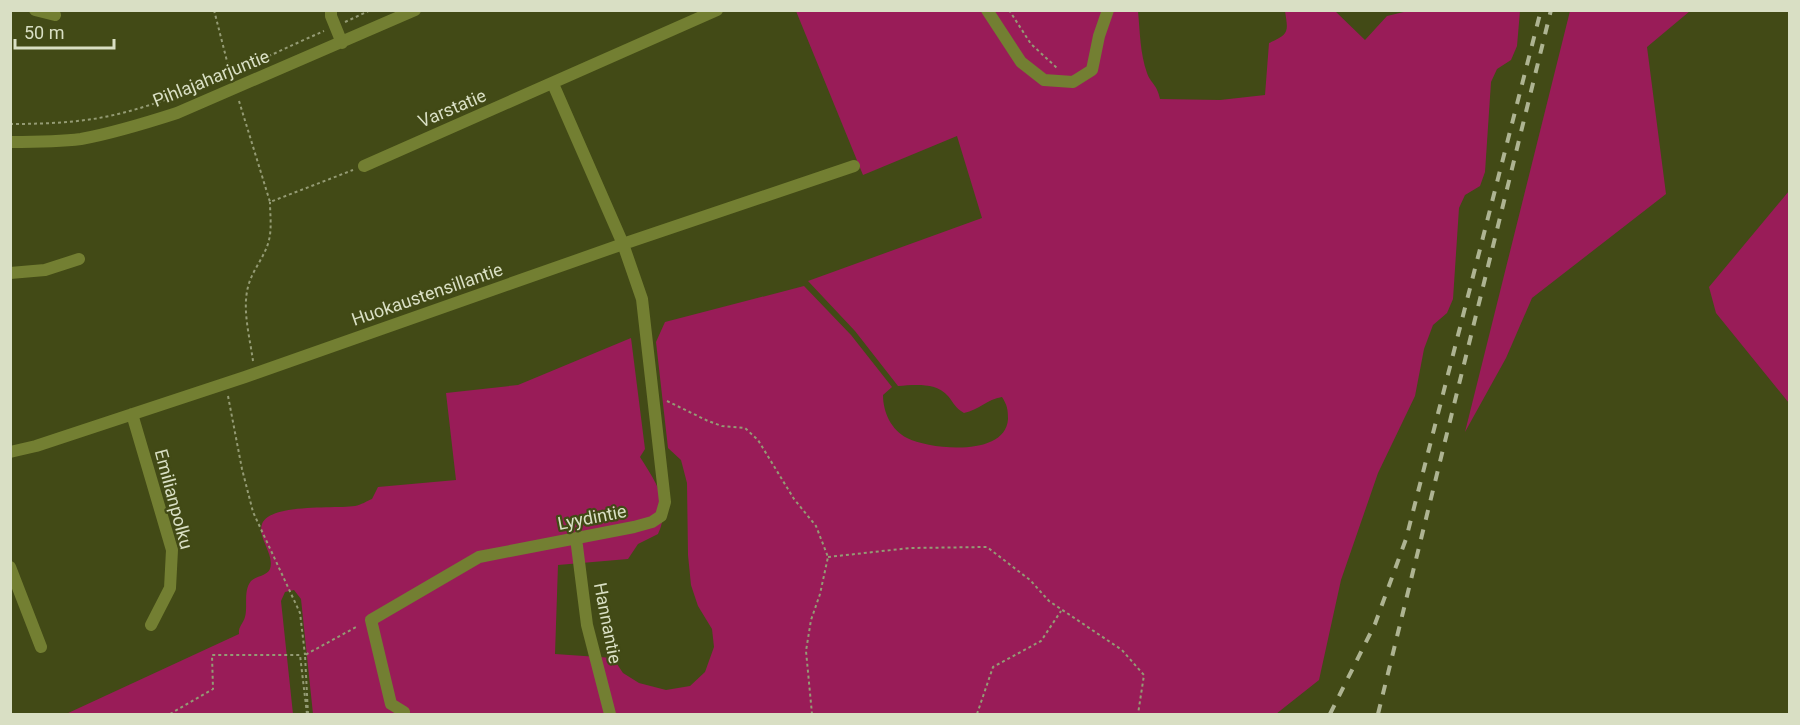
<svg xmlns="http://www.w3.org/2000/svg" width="1800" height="725" font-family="Roboto,sans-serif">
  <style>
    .green { fill: #991c58 }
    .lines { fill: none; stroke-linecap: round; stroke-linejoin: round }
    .path { stroke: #949b74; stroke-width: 2; stroke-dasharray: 3 3; stroke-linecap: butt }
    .street { stroke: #737f32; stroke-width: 12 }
    .rail { stroke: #aeb492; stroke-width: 4; stroke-dasharray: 10 10; stroke-linecap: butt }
    .labels { text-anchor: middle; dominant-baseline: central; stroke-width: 4.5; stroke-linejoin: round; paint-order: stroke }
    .street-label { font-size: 18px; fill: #d9dfc4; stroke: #424a16 }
  </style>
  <rect width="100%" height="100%" fill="#424a16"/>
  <!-- green -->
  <path class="green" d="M 796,11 L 1138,11 C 1140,32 1140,53 1147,73 C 1151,84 1157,84 1160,99 L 1220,100 L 1265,95 L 1269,43 C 1290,34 1288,31 1285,11 L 1335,11 L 1365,40 L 1387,16 L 1408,11 L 1520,11 L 1517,46 L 1511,60 L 1497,69 L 1491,82 L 1485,172 L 1480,186 L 1465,195 L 1459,208 L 1453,299 L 1447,313 L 1433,325 L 1424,349 L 1415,396 L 1378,473 L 1341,580 L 1319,680 L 1276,714 L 313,714 L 301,599 L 294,590 L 285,592 L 281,601 L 293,714 L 66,714 L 239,634 C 238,627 243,624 245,617 C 248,606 243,591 251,581 C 256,576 267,576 270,569 C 275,554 257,538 262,524 C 270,503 335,509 355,506 C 361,505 367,501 372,499 L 378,487 L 456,480 L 446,393 L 518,385 L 631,338 L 645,449 L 640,457 C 656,483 672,503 658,534 L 638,544 L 628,559 L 558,565 L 555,654 L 613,658 L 623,673 L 639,683 L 666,690 L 690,686 L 705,672 L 714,647 L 712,629 L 698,606 L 691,585 L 688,555 L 687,483 L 681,460 L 668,448 L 656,342 L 665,322 L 804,286 L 851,335 L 892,387 L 883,395 C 883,412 891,430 907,438 C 931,450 1006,457 1008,419 C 1008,409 1007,405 1002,397 C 987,399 979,410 964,413 C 955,408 954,403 948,396 C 936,382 914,385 898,386 L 855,331 L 808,281 L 982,218 L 957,136 L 863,175 Z
    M 1570,11 L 1690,11 L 1647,47 L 1666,194 L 1532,298 L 1506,358 L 1465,432 Z
    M 1789,191 L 1789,403 L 1716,313 L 1709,287 Z"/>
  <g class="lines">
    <!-- path -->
    <path class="path" d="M 214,10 L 230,73
      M 1009,10 L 1031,44 L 1057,68
      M 345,22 L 371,10
      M 239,101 L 270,202 L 353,170
      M 10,124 C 38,124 66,123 93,119 C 169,107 253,62 324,31
      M 253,361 C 250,338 242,310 248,287 C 252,270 265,257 269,240 C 272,228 270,214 270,202
      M 228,396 L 242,469 L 253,512 L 300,613 L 305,655
      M 667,401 L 708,421 L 722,426 L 745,428 L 758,440 L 794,499 L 816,526 L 828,557 L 820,594 L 811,620 L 806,651 L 812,714
      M 828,557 L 910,548 L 987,547 L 1030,580 L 1049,601 L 1122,650 L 1144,675 L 1138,714
      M 170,714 L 213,689 L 212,655 L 300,655 L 307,714
      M 308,714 L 305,655 L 358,626
      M 977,714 L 993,667 L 1041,641 L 1061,611"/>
    <!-- street -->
    <path class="street" d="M 35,10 L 55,15
      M 331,10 L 331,16 L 342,43
      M 987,10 L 1021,62 L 1044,80 L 1073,82 L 1092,70 L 1099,36 L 1108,10
      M 10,142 C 34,142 58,142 81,139 C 114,133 146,123 177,113 L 415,10
      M 364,166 L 717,10
      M 10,273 L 45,270 L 79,259
      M 132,414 L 172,550 L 170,588 L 151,625
      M 10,452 L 36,446 L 245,377 L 623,244 L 854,166
      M 576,538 L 587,625 L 610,714
      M 10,567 L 41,647
      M 404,712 L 391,704 L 371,620 L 479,557 L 634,527 L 652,522 L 661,516 L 665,502 L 642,299 L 623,244 L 553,84"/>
    <!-- rail -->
    <path class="rail" d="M 1330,714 L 1375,624 L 1406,539 L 1541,10
      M 1378,714 L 1551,10"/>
  </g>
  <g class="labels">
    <!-- street labels -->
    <g class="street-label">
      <text transform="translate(211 78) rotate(-22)">Pihlajaharjuntie</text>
      <text transform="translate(452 108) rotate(-23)">Varstatie</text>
      <text transform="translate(427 294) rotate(-19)">Huokaustensillantie</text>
      <text transform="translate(174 499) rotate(75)">Emilianpolku</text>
      <text transform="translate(592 517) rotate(-11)">Lyydintie</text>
      <text transform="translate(608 623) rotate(79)">Hannantie</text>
    </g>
  </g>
  <!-- border -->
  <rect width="1800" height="725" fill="none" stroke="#d9dfc4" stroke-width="24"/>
  <!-- scale -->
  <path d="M15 39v9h99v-9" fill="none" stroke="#d9dfc4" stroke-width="3"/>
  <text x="24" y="39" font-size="18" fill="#d9dfc4" stroke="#424a16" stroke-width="4.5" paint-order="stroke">50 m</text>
</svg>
